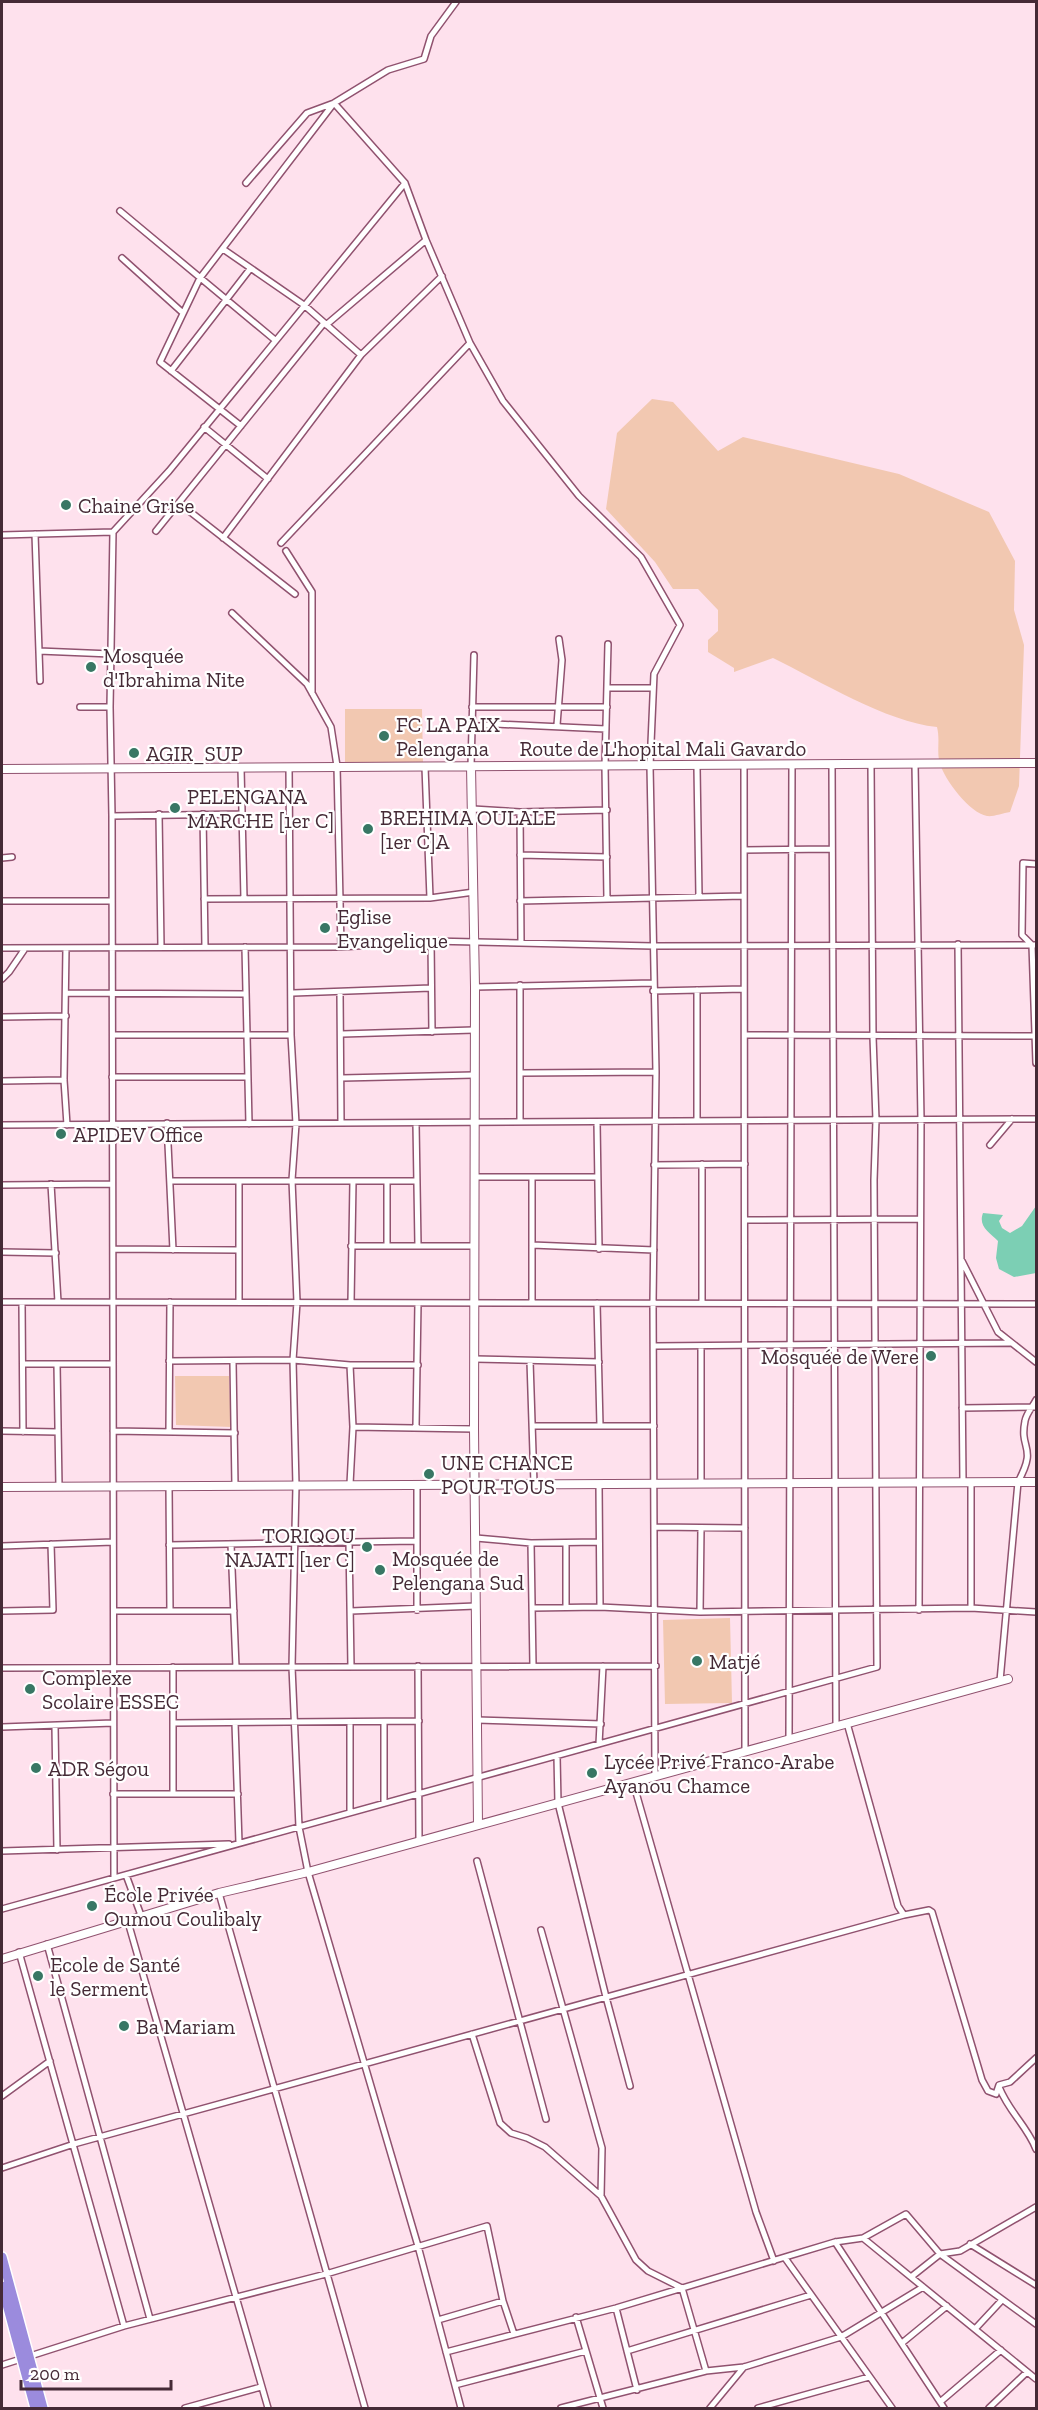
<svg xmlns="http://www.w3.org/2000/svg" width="1038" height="2410" font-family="'Zilla Slab',serif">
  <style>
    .green { fill: #f2c8b1 }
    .water { fill: #7ccfb4 }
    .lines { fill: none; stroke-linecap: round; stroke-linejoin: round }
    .street-casing { stroke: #90526f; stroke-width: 8 }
    .secondary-casing { stroke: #90526f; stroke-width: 10 }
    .highway-casing { stroke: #fff; stroke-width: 12 }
    .street { stroke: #fff; stroke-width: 5 }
    .secondary { stroke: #fff; stroke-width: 8 }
    .highway { stroke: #9b8bdd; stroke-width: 9 }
    .poi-dot { fill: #387764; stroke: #fff; stroke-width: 2 }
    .labels { text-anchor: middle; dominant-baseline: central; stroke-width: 4.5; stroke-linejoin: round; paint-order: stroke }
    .poi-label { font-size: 21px; fill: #452a36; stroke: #fff; text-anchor: start }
    .street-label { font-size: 21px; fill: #452a36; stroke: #fff }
  </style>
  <rect width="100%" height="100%" fill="#fee1ed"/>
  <!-- green -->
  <path class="green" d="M 652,399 L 673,402 L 718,451 L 743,437 L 899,474 L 989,512 L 1015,561 L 1014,610 L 1024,645 L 1019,786 L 1010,812 C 1003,813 993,817 987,816 C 969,813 942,777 939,760 C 937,749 940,739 937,727 C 886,722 820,681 773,658 L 734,672 L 734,668 L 708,652 L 708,640 L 718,631 L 718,610 L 698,589 L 673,589 L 655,562 L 606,509 L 617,433 Z
    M 345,709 L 422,709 L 423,763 L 345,763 Z
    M 175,1376 L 229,1376 L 231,1427 L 176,1425 Z
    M 730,1618 L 732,1703 L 665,1704 L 663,1620 Z"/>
  <!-- water -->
  <path class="water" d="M 1036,1206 L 1036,1273 L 1014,1277 L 999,1269 L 996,1258 L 998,1241 C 989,1232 978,1226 983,1213 L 1003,1215 L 999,1221 L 1002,1228 L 1010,1233 L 1022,1226 Z"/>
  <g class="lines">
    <!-- street casing -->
    <g class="street-casing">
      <path id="street" d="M 246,183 L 307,113 L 334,103 L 388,70 L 424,59 L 431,36 L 456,2
        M 120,211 L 275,340
        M 223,249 L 304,305 L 361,355
        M 122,258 L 183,313
        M 326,325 L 426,240
        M 171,371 L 250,269
        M 241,426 L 160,362 L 200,278 L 334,103 L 405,183 L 426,240 L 470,343 L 503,401 L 579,496 L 641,557 L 680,625 L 654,674 L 650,766 L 656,1072 L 653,1303 L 655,1776
        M 204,427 L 268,479
        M 179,503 L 295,594
        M 156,531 L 324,323
        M 113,532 L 110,707 L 112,816 L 114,1878
        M 35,534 L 40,681
        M 2,535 L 113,532 L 169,471 L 405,183
        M 223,538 L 361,355 L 442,276
        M 281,543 L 470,343
        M 286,551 L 312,592 L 312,693
        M 232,613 L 307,684 L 331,727 L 337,766 L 341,947
        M 39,651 L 111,654
        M 607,688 L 653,688
        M 80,707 L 110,707
        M 472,707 L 607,707
        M 557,725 L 562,660 L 559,639
        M 472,727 L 495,724 L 606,729
        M 915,764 L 921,1120 L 919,1610
        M 832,765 L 836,1726
        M 471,766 L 474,655
        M 744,766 L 745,1752
        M 289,767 L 291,1035 L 296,1124 L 292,1180 L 297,1302 L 293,1360 L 296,1486 L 292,1667 L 299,1827 L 308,1872 L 418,2246 L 461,2408
        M 425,767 L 430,898
        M 697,767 L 699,897
        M 241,768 L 244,899
        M 473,809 L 520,812 L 607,810
        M 520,812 L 521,943
        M 159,814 L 161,947
        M 203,814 L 205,947
        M 112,816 L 243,814
        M 744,850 L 832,849
        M 520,855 L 607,857
        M 2,858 L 12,857
        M 1036,864 L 1023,863 L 1022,935 L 1032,945 L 1036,1063
        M 204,899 L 430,898 L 474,892
        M 607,899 L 605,766 L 608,644
        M 2,901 L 112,901
        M 520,901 L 744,896
        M 431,941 L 432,1032
        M 958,944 L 963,1482
        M 245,947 L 249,1124
        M 2,948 L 341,947 L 431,941 L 653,946 L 1036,945
        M 66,948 L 64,1080 L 67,1125
        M 2,979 L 9,972 L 24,950
        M 475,987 L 653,983
        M 697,990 L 697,1121
        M 653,991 L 744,989
        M 340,992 L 341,1123
        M 67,993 L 245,994
        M 293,993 L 431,988
        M 2,1017 L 66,1016
        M 342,1034 L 474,1030
        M 113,1035 L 291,1035
        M 745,1035 L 1036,1036
        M 521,1073 L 656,1072
        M 112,1077 L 247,1077
        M 342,1078 L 474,1075
        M 2,1081 L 64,1080
        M 520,1122 L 520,985
        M 597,1122 L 599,1249
        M 167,1123 L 173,1250
        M 416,1123 L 418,1246
        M 2,1125 L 1036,1119
        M 990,1145 L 1012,1119
        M 702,1164 L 702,1303
        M 654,1165 L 745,1164
        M 475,1177 L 597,1177
        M 170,1181 L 417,1181
        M 239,1181 L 239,1302
        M 387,1181 L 387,1245
        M 51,1184 L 58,1302
        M 2,1185 L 112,1184
        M 745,1220 L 919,1219
        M 532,1245 L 654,1250
        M 351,1246 L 475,1246
        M 113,1249 L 238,1250
        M 2,1252 L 56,1253
        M 962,1261 L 998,1332 L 1036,1362
        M 2,1302 L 1036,1304
        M 351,1302 L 353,1181
        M 22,1303 L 23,1432
        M 532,1303 L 532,1177
        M 597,1303 L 600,1426
        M 655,1346 L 1011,1343
        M 701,1346 L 701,1483
        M 475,1359 L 599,1362
        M 169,1361 L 293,1360 L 350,1365 L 418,1365
        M 530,1361 L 534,1484
        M 233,1362 L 235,1486
        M 23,1364 L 113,1364
        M 57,1364 L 59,1487
        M 962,1408 L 1035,1407
        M 416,1426 L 418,1303
        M 533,1426 L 654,1426
        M 353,1427 L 474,1429
        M 2,1431 L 58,1432
        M 113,1431 L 235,1433
        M 169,1431 L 170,1302
        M 350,1484 L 353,1427 L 350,1365
        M 599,1484 L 600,1607
        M 417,1485 L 417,1610
        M 169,1486 L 170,1611
        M 655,1527 L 745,1528
        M 476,1538 L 531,1543 L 599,1542
        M 349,1542 L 351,1667
        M 531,1543 L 533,1666
        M 231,1544 L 236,1667
        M 169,1545 L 416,1541
        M 2,1546 L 113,1542
        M 566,1607 L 566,1543
        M 532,1608 L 600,1607 L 700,1612 L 971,1608 L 1036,1612
        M 971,1608 L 971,1482
        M 2,1611 L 53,1610 L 51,1544
        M 114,1611 L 234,1611
        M 351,1611 L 476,1606
        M 700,1612 L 701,1528
        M 418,1666 L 419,1841
        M 173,1667 L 173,1794
        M 2,1668 L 656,1666
        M 1000,1681 L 1018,1482 C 1038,1445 1019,1451 1025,1421 C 1026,1414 1033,1406 1036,1400
        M 477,1720 L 601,1724
        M 173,1723 L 419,1721
        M 235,1723 L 239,1843
        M 847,1723 L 898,1906 L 904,1915 L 929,1910 L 932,1912 L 982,2080 L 988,2091 L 996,2094 L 999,2085 L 1010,2082 L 1036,2058
        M 55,1726 L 57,1850
        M 2,1727 L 113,1723
        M 789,1739 L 792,766
        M 599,1744 L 603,1666
        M 557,1756 L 558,1803 L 606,1997 L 630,2086
        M 633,1782 L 756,2212 L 774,2261
        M 113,1794 L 238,1794
        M 384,1803 L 384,1722
        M 350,1812 L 350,1722
        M 2,1851 L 229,1844
        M 477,1861 L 546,2119
        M 126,1875 L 142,1918
        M 219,1893 L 365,2408
        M 2,1909 L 877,1667 L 874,1180 L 876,1120 L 873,1037 L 871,765
        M 128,1922 L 268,2408
        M 541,1930 L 602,2148 L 601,2196
        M 47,1944 L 150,2319
        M 19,1952 L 124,2326
        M 472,2034 L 500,2123 L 511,2133 L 527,2138 L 545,2147 L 601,2196 L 636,2260 L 648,2271 L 682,2288 L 706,2371
        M 999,2087 C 1009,2112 1027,2126 1036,2149
        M 2,2096 L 50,2061
        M 2,2168 L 74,2144 L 904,1915
        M 863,2238 L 1036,2379
        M 835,2242 L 944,2408
        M 970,2244 L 1036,2285
        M 785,2258 L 892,2408
        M 911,2277 L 940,2254 L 960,2251 L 1036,2207
        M 616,2308 L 637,2390
        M 576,2317 L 603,2408
        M 438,2320 L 503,2301
        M 975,2329 L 1002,2300
        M 902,2343 L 947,2306
        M 627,2351 L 811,2295
        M 446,2352 L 616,2308 L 835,2242 L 863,2238 L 906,2214 L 940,2254 L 1036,2324
        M 2,2365 L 124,2326 L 326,2274 L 487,2226 L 503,2301 L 514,2334
        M 455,2385 L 586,2351
        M 940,2402 L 1001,2350
        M 185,2408 L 261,2387
        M 561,2408 L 706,2371 L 744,2367 L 841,2337 L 923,2287
        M 710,2408 L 744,2367
        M 758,2408 L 869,2377
        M 989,2408 L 1027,2372"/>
    </g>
    <!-- secondary casing -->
    <g class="secondary-casing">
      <path id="secondary" d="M 471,766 L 475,987 L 474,1429 L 478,1825
        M 2,769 L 1036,763
        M 2,1487 L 1036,1482
        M 2,1959 L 219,1893 L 308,1872 L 1008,1679"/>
    </g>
    <!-- highway casing -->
    <g class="highway-casing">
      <path id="highway" d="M 2,2257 L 43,2408
        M 2,2286 L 35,2408"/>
    </g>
    <!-- street -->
    <use href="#street" class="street"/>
    <!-- secondary -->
    <use href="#secondary" class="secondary"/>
    <!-- highway -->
    <use href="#highway" class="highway"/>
  </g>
  <!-- markers -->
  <g class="poi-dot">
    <circle cx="66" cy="505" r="6"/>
    <circle cx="91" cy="667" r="6"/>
    <circle cx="384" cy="736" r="6"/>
    <circle cx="134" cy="753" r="6"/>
    <circle cx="175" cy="808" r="6"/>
    <circle cx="368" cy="829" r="6"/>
    <circle cx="325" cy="928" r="6"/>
    <circle cx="61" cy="1134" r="6"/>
    <circle cx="931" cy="1356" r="6"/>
    <circle cx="429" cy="1474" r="6"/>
    <circle cx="367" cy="1547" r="6"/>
    <circle cx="380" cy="1570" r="6"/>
    <circle cx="697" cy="1661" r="6"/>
    <circle cx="30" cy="1689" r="6"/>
    <circle cx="36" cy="1768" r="6"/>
    <circle cx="592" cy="1773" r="6"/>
    <circle cx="92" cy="1906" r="6"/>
    <circle cx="38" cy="1976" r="6"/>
    <circle cx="124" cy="2026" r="6"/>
  </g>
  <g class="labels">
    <!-- poi labels -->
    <g class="poi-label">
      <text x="78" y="505">Chaine Grise</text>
      <text x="103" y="655">Mosquée<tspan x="103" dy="24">d'Ibrahima Nite</tspan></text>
      <text x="396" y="724">FC LA PAIX<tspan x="396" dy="24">Pelengana</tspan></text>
      <text x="146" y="753">AGIR_SUP</text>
      <text x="187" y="796">PELENGANA<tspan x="187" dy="24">MARCHE [1er C]</tspan></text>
      <text x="380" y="817">BREHIMA OULALE<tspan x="380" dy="24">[1er C]A</tspan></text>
      <text x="337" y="916">Eglise<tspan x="337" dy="24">Evangelique</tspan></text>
      <text x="73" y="1134">APIDEV Office</text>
      <text x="919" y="1356" text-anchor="end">Mosquée de Were</text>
      <text x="441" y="1462">UNE CHANCE<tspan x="441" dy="24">POUR TOUS</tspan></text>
      <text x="355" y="1535" text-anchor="end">TORIQOU<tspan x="355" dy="24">NAJATI [1er C]</tspan></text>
      <text x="392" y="1558">Mosquée de<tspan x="392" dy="24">Pelengana Sud</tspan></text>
      <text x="709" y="1661">Matjé</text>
      <text x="42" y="1677">Complexe<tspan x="42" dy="24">Scolaire ESSEC</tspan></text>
      <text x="604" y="1761">Lycée Privé Franco-Arabe<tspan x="604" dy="24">Ayanou Chamce</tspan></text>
      <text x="48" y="1768">ADR Ségou</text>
      <text x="104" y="1894">École Privée<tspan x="104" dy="24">Oumou Coulibaly</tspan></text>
      <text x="50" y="1964">Ecole de Santé<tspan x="50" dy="24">le Serment</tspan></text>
      <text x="136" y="2026">Ba Mariam</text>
    </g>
    <!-- street labels -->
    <g class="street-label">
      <text x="663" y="748">Route de L'hopital Mali Gavardo</text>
    </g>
  </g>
  <!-- border -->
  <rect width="1038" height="2410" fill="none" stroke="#452a36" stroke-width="6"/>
  <!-- scale -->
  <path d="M21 2380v9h150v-9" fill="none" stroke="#452a36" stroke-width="3"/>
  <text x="30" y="2380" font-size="18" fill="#452a36" stroke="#ffffff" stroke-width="4.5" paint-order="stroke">200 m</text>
</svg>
